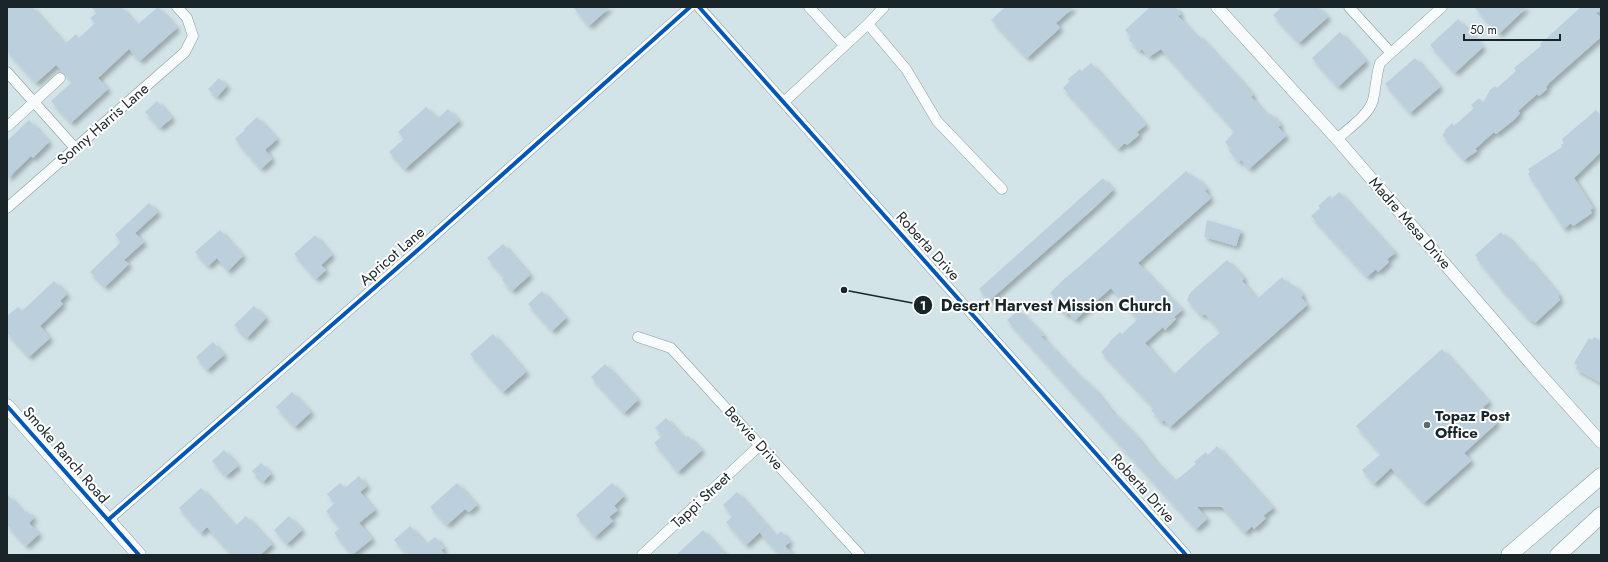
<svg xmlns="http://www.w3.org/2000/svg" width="1608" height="562" font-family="Jost,sans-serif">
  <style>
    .building { fill: #bbcfdd; filter: url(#shadow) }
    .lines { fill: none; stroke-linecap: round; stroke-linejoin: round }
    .minor-casing { stroke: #8d9a9e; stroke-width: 11 }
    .tertiary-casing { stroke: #8d9a9e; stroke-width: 13 }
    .secondary-casing { stroke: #8d9a9e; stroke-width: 15 }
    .primary-casing { stroke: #8d9a9e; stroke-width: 17 }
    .minor { stroke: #f8fbfc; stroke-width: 10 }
    .tertiary { stroke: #f8fbfc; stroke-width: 12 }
    .secondary { stroke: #f8fbfc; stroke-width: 14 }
    .primary { stroke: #f8fbfc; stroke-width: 16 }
    .cycleway-casing { stroke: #fff; stroke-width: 6 }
    .cycleway { stroke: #0057b8; stroke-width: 4 }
    .poi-dot { fill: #5b686c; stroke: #fff; stroke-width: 1.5 }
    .labels { text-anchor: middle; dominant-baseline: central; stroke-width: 4; stroke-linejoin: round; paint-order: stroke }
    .street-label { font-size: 15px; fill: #1a2529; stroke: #fff }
    .poi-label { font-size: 15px; font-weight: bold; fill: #1a2529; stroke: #fff; text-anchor: start }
    .leader { fill: none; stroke: #1a2529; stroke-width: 1.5 }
    .callout-dot { fill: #1a2529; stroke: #fff; stroke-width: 1.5 }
    .mark-label { font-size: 12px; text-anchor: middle; font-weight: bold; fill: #fff }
    .callout-label { font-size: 16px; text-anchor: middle; font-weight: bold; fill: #1a2529; stroke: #fff; stroke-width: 4; stroke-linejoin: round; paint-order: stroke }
  </style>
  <defs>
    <filter id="shadow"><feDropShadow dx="3.5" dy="3.5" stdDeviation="2" flood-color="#0004"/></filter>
  </defs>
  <rect width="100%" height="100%" fill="#d3e4e9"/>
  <!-- building -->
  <path class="building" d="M 7,7 L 32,7 L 65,44 L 76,34 L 79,38 L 95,23 L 90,18 L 97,13 L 91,7 L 121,7 L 137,25 L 158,7 L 177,28 L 140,61 L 129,49 L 98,78 L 108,89 L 71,123 L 51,101 L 72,82 L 65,74 L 56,65 L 36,83 L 7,51 Z
    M 573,7 L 610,7 L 589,26 Z
    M 1005,7 L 1074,7 L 1056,23 L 1060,28 L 1027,58 L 991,20 Z
    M 1150,7 L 1175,7 L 1181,14 L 1178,16 L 1196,36 L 1198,35 L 1202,39 L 1242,82 L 1253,95 L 1251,97 L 1268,116 L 1270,113 L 1281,125 L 1278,127 L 1286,136 L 1249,169 L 1241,160 L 1239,162 L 1229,151 L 1231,149 L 1225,142 L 1235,131 L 1161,49 L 1149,57 L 1142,49 L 1139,51 L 1129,40 L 1131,37 L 1125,30 Z
    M 1282,7 L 1318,7 L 1328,17 L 1299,43 L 1273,15 Z
    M 1474,7 L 1527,7 L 1499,34 Z
    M 1581,7 L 1601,7 L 1601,9 L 1596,13 L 1601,18 L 1601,37 L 1549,83 L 1546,87 L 1547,89 L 1539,96 L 1537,94 L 1518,111 L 1520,113 L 1515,119 L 1496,134 L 1494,132 L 1475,149 L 1477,151 L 1464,160 L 1442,135 L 1445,132 L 1444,131 L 1452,123 L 1454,126 L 1474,108 L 1471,105 L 1479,98 L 1483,103 L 1490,90 L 1495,86 L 1497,88 L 1516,71 L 1514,68 L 1541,46 L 1540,44 Z
    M 1458,19 L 1483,47 L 1455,73 L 1430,45 Z
    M 1340,32 L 1366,61 L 1338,87 L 1312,58 Z
    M 1415,58 L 1440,87 L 1410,113 L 1385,84 Z
    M 1091,63 L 1146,125 L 1137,132 L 1139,135 L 1127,145 L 1125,143 L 1118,149 L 1063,88 L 1070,81 L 1068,79 L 1080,69 L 1082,71 Z
    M 219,78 L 227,86 L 217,97 L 208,89 Z
    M 157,101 L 172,118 L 160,128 L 145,112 Z
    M 426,107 L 437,119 L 448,109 L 459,121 L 405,169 L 389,152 L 404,139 L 398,132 Z
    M 1596,110 L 1601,116 L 1601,152 L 1574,178 L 1593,208 L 1590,210 L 1592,213 L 1573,226 L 1571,223 L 1564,229 L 1528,174 L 1530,172 L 1528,169 L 1562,147 L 1561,145 L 1564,143 L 1562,140 L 1562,139 Z
    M 257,117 L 277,139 L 265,150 L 272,159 L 261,169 L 235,139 L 245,130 L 244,129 Z
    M 29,120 L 49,142 L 33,158 L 31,156 L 7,179 L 7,141 Z
    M 1186,171 L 1194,179 L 1196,177 L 1207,189 L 1205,191 L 1211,198 L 1138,263 L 1182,310 L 1174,317 L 1176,319 L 1165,330 L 1163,327 L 1145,343 L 1173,375 L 1202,348 L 1221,332 L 1205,314 L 1202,316 L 1187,300 L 1189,295 L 1192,291 L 1227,260 L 1244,278 L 1242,281 L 1257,299 L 1282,277 L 1290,286 L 1293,284 L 1303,295 L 1301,297 L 1307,305 L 1170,427 L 1164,420 L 1161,422 L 1151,410 L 1154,408 L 1101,352 L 1110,343 L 1109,342 L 1120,332 L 1122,334 L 1138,319 L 1111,288 L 1075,320 L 1068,313 L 1066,315 L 1056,304 L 1058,301 L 1050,293 L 1063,280 L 1080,266 Z
    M 1103,178 L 1113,190 L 1092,210 L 989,301 L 979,289 Z
    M 1339,192 L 1395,253 L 1387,259 L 1389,262 L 1378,272 L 1376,269 L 1367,277 L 1311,216 L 1320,208 L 1318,206 L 1330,195 L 1332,198 Z
    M 149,203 L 158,212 L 135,233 L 144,242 L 124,260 L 129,264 L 105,287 L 90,272 L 121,242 L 115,235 Z
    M 1207,220 L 1241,230 L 1236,246 L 1204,237 Z
    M 220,230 L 243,256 L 228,271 L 217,258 L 208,266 L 195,252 Z
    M 1501,232 L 1504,236 L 1505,234 L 1522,253 L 1527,259 L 1528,258 L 1559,295 L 1558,296 L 1560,300 L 1535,323 L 1532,320 L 1531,321 L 1497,284 L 1498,284 L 1477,259 L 1478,258 L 1475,255 Z
    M 315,235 L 332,255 L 321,265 L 326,270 L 316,279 L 294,254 Z
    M 503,244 L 530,275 L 512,291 L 502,280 L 504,277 L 487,258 Z
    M 54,281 L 67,294 L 60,301 L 63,304 L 40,326 L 50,338 L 29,357 L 7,333 L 7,316 L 18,307 L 22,311 Z
    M 542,291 L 566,318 L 552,331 L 528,304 Z
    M 254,306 L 266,318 L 247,338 L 234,325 Z
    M 1019,310 L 1044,336 L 1041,336 L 1075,372 L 1095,390 L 1113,413 L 1136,436 L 1155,461 L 1175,481 L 1196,464 L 1194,462 L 1206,452 L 1208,455 L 1217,446 L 1273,508 L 1263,516 L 1266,518 L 1254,529 L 1252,526 L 1245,533 L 1223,508 L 1221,507 L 1197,507 L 1207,519 L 1196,529 L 1007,320 Z
    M 493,334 L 526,372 L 503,392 L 470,354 Z
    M 1594,337 L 1601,341 L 1601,383 L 1576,369 L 1577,365 L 1574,363 L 1589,338 L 1592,340 Z
    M 213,342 L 224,355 L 207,370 L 196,357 Z
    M 1442,349 L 1489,402 L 1483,407 L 1497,423 L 1464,453 L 1471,461 L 1424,503 L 1391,468 L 1374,484 L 1362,470 L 1381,454 L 1356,426 Z
    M 605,364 L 638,400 L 624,413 L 591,377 Z
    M 292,392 L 311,412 L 295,427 L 276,407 Z
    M 666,418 L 685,439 L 688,436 L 702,450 L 678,472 L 669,462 L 670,461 L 654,443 L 662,436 L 655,428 Z
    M 224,450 L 238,466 L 226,476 L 212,461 Z
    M 261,463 L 271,474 L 263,482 L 252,471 Z
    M 359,476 L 367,486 L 360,492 L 375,510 L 359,523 L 372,539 L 352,555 L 334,533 L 340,528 L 326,511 L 335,503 L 327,494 L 340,483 L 345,488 Z
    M 457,483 L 477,505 L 469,512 L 465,509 L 447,525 L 430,507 Z
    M 612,483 L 624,496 L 614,506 L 618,510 L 609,517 L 613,521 L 595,537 L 576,515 Z
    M 201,488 L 235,526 L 246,516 L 272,544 L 260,555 L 232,555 L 207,527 L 201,533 L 179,508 Z
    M 737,492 L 767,526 L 746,545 L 726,522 L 733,516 L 723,505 Z
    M 7,494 L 24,513 L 27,511 L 34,518 L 29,523 L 39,534 L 26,546 L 7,525 Z
    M 289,516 L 302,530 L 287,544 L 274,530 Z
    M 410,526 L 426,544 L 435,537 L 444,548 L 441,550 L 445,555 L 408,555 L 394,540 Z
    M 767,526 L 776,536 L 781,531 L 790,542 L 785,546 L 793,555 L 780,555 L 760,533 Z
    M 703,530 L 726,555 L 676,555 Z"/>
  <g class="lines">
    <!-- minor casing -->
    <g class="minor-casing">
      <path id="minor" d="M 699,7 L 1186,555
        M 809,7 L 844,45
        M 1349,7 L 1391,53
        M 868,24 L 906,69 L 937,121 L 1002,189
        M 7,72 L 75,148
        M 784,102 L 868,24 L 884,7
        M 8,126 L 60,78
        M 1337,139 C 1348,129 1369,115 1373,100 C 1376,88 1376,75 1380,63 L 1442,7
        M 7,208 L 185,52 L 193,36 L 187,18 L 177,7
        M 638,337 L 671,348 L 860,555
        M 108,520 L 419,249 L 690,7
        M 642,555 L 760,445"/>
    </g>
    <!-- tertiary casing -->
    <g class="tertiary-casing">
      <path id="tertiary" d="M 1217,7 L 1337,139 L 1539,373 L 1601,442"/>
    </g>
    <!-- secondary casing -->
    <g class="secondary-casing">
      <path id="secondary" d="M 7,406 L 139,555"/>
    </g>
    <!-- primary casing -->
    <g class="primary-casing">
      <path id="primary" d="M 1509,555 L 1601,476
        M 1558,555 L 1601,515"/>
    </g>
    <!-- minor -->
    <use href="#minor" class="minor"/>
    <!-- tertiary -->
    <use href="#tertiary" class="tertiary"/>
    <!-- secondary -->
    <use href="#secondary" class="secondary"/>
    <!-- primary -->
    <use href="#primary" class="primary"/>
    <!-- cycleway casing -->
    <g class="cycleway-casing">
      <path id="cycleway" d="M 699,7 L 1186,555
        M 7,406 L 139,555
        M 108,520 L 419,249 L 690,7"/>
    </g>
    <!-- cycleway -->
    <use href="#cycleway" class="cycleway"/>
  </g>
  <!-- markers -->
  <circle class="poi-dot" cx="1427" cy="425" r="4"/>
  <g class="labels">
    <!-- street labels -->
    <g class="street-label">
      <text transform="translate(103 124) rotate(-41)">Sonny Harris Lane</text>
      <text transform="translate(1410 223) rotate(49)">Madre Mesa Drive</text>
      <text transform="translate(928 246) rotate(48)">Roberta Drive</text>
      <text transform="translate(392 256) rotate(-41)">Apricot Lane</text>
      <text transform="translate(754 438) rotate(48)">Bevvie Drive</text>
      <text transform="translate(66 455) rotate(49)">Smoke Ranch Road</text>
      <text transform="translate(1143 488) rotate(48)">Roberta Drive</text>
      <text transform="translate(701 500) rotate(-43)">Tappi Street</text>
    </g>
    <!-- poi labels -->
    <g class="poi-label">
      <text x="1435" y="416">Topaz Post<tspan x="1435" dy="17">Office</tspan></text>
    </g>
  </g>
  <!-- callouts -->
  <path class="leader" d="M844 290L923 305"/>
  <g class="callout-dot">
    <circle cx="844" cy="290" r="4"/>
    <circle cx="923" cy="305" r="10"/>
  </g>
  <g class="mark-label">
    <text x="923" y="310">1</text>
  </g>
  <g class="callout-label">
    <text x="1056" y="311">Desert Harvest Mission Church</text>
  </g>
  <!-- border -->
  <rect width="1608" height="562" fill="none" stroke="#1a2529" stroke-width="16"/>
  <!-- scale -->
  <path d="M1464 34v6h96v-6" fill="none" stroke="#1a2529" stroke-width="2"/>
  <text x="1470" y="34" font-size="12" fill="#1a2529" stroke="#ffffff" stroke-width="3" paint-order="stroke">50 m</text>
</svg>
